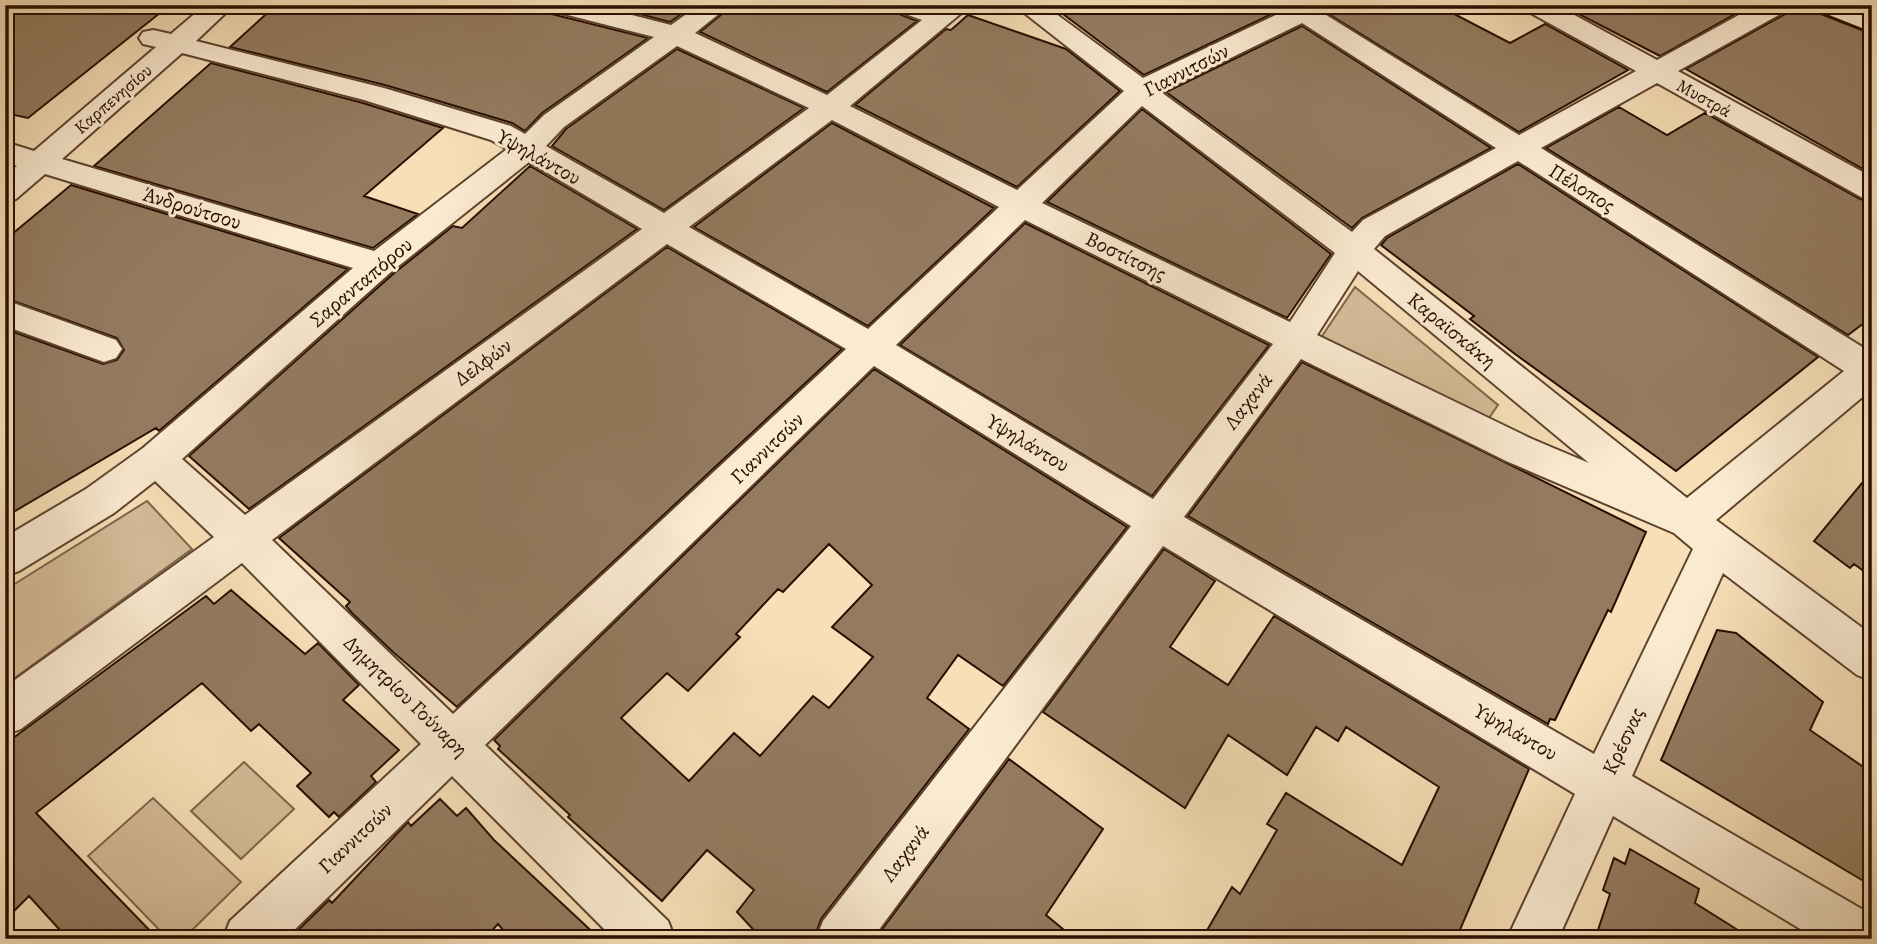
<svg xmlns="http://www.w3.org/2000/svg" width="1877" height="944" font-family="Alegreya,serif">
  <style>
    .green { fill: #d4bb98; stroke: #7e644c; stroke-width: 2 }
    .building { fill: #947b60; stroke: #280e01; stroke-width: 2; fill-rule: evenodd }
    .lines { fill: none; stroke-linecap: round; stroke-linejoin: round }
    .street-casing { stroke: #5c422e; stroke-width: 4 }
    .secondary-casing { stroke: #280e01; stroke-width: 4 }
    .street { fill: #faead0; fill-rule: evenodd }
    .secondary { fill: #faead0; fill-rule: evenodd }
    .labels { text-anchor: middle; dominant-baseline: central; stroke-width: 6; stroke-linejoin: round; paint-order: stroke }
    .far-street-label { font-size: 18px; fill: #280e01; stroke: #faead0 }
    .street-label { font-size: 21px; fill: #280e01; stroke: #faead0 }
  </style>
  <rect width="100%" height="100%" fill="#f7dfb7"/>
  <filter id="stains"><feTurbulence type="fractalNoise" baseFrequency=".00286" numOctaves="4"/><feColorMatrix values="0 0 0 0 .2 0 0 0 0 .09 0 0 0 0 .02 0 0 0 .5 -.17"/></filter>
  <radialGradient id="worn" r=".72"><stop offset=".6" stop-color="#630" stop-opacity="0"/><stop offset="1" stop-color="#630" stop-opacity=".3"/></radialGradient>
  <!-- green -->
  <path class="green" d="M 1355,287 L 1498,405 L 1487,421 L 1318,342 Z
    M 147,501 L 192,549 L 5,685 L 5,590 Z
    M 244,762 L 294,809 L 241,859 L 191,811 Z
    M 153,798 L 241,882 L 183,939 L 168,939 L 88,856 Z"/>
  <!-- building -->
  <path class="building" d="M 5,5 L 170,5 L 28,118 L 5,113 Z
    M 276,5 L 546,5 L 551,14 L 648,38 L 542,113 L 525,131 L 512,123 L 385,85 L 230,47 Z
    M 605,5 L 694,5 L 670,22 Z
    M 733,5 L 887,5 L 896,13 L 917,21 L 827,92 L 700,32 Z
    M 1051,5 L 1277,5 L 1280,10 L 1144,75 Z
    M 1334,5 L 1437,5 L 1510,43 L 1545,24 L 1628,70 L 1519,132 L 1327,13 Z
    M 1580,5 L 1751,5 L 1660,56 L 1571,10 Z
    M 1792,5 L 1813,5 L 1818,13 L 1872,34 L 1872,174 L 1686,69 L 1787,13 Z
    M 968,15 L 1066,49 L 1120,91 L 1017,187 L 855,105 L 946,29 L 951,30 Z
    M 1302,26 L 1491,148 L 1362,218 L 1352,228 L 1166,92 Z
    M 677,49 L 804,108 L 664,210 L 552,146 L 566,129 Z
    M 211,63 L 363,103 L 443,128 L 364,196 L 418,214 L 373,248 L 94,166 Z
    M 1619,107 L 1667,135 L 1705,113 L 1860,199 L 1872,202 L 1872,317 L 1848,335 L 1546,148 Z
    M 1142,109 L 1331,254 L 1287,318 L 1047,202 Z
    M 832,123 L 994,208 L 868,326 L 694,227 Z
    M 1518,164 L 1818,357 L 1676,471 L 1515,354 L 1470,319 L 1474,316 L 1381,245 L 1387,238 Z
    M 530,166 L 637,229 L 249,509 L 189,456 L 393,274 L 453,226 L 462,228 Z
    M 71,185 L 348,269 L 159,431 L 156,428 L 5,517 L 5,329 L 103,364 L 117,360 L 124,350 L 117,338 L 5,298 L 5,240 Z
    M 1025,223 L 1269,345 L 1152,496 L 900,345 Z
    M 667,247 L 842,349 L 457,707 L 393,652 L 352,613 L 346,606 L 350,602 L 279,538 Z
    M 1302,362 L 1646,532 L 1611,612 L 1608,610 L 1555,720 L 1550,719 L 1548,724 L 1188,516 Z
    M 874,369 L 1127,527 L 1003,686 L 958,655 L 927,698 L 969,729 L 821,919 L 814,939 L 762,939 L 737,912 L 754,890 L 707,850 L 662,901 L 568,817 L 570,815 L 498,749 L 500,746 L 494,740 ZM 829,544 L 872,585 L 832,627 L 873,657 L 829,708 L 813,696 L 760,756 L 734,733 L 689,781 L 621,718 L 667,673 L 688,691 L 740,637 L 736,634 L 778,589 L 783,592 Z
    M 1872,471 L 1872,577 L 1854,564 L 1850,568 L 1814,541 Z
    M 1164,549 L 1215,581 L 1170,647 L 1228,685 L 1274,616 L 1529,769 L 1456,939 L 1202,939 L 1232,887 L 1240,894 L 1277,830 L 1267,824 L 1286,793 L 1402,865 L 1439,787 L 1346,727 L 1338,741 L 1316,727 L 1287,775 L 1228,735 L 1185,808 L 1043,712 Z
    M 231,590 L 305,654 L 318,643 L 359,685 L 343,700 L 399,750 L 371,776 L 376,782 L 339,817 L 334,812 L 329,817 L 297,786 L 311,773 L 259,724 L 251,731 L 202,683 L 36,813 L 158,939 L 68,939 L 29,896 L 5,920 L 5,744 L 206,596 L 214,604 Z
    M 1717,630 L 1736,633 L 1823,702 L 1810,730 L 1872,773 L 1872,886 L 1661,760 Z
    M 1009,759 L 1103,829 L 1046,915 L 1075,939 L 875,939 Z
    M 440,799 L 457,816 L 466,808 L 494,840 L 600,939 L 511,939 L 498,924 L 484,939 L 289,939 L 329,900 L 332,903 L 408,822 L 411,826 Z
    M 1630,849 L 1699,889 L 1695,903 L 1752,939 L 1595,939 L 1610,894 L 1603,890 L 1614,858 L 1625,864 Z"/>
  <g class="lines">
    <!-- street casing -->
    <g class="street-casing">
      <path id="street" d="M 205,5 L 234,5 L 196,41 L 384,88 L 511,126 L 525,134 L 544,115 L 654,37 L 552,11 L 548,5 L 593,5 L 671,25 L 699,5 L 730,5 L 695,33 L 827,95 L 922,20 L 897,11 L 893,5 L 938,8 L 941,5 L 971,5 L 850,106 L 1017,190 L 1124,91 L 1014,5 L 1044,5 L 1143,78 L 1284,11 L 1279,5 L 1331,5 L 1323,13 L 1519,135 L 1636,71 L 1527,11 L 1523,5 L 1556,5 L 1657,60 L 1757,5 L 1790,5 L 1786,11 L 1678,71 L 1872,177 L 1872,200 L 1861,197 L 1657,83 L 1541,148 L 1872,353 L 1872,389 L 1716,520 L 1872,635 L 1872,681 L 1857,675 L 1723,573 L 1632,776 L 1872,915 L 1872,939 L 1817,939 L 1613,816 L 1558,939 L 1507,939 L 1575,794 L 1163,546 L 872,939 L 816,939 L 823,921 L 1131,526 L 874,366 L 485,745 L 668,921 L 675,939 L 614,939 L 452,776 L 285,939 L 223,939 L 230,921 L 421,744 L 242,563 L 21,729 L 5,735 L 5,687 L 214,537 L 155,481 L 114,513 L 19,571 L 5,576 L 5,537 L 86,489 L 143,448 L 353,268 L 45,174 L 16,199 L 5,202 L 5,175 L 17,166 L 5,162 L 5,142 L 34,151 L 156,47 L 143,44 L 139,38 L 143,32 L 153,30 L 171,34 ZM 1302,23 L 1496,148 L 1363,220 L 1352,232 L 1161,92 ZM 677,46 L 809,108 L 664,213 L 546,146 L 564,127 ZM 182,53 L 364,100 L 491,140 L 507,149 L 374,251 L 62,159 ZM 1142,106 L 1335,253 L 1290,322 L 1042,203 ZM 832,120 L 999,207 L 868,329 L 689,227 ZM 1518,161 L 1844,371 L 1687,498 L 1374,249 L 1385,236 ZM 529,162 L 642,229 L 245,515 L 182,459 L 391,272 ZM 1025,220 L 1273,344 L 1153,499 L 896,345 ZM 667,244 L 846,349 L 453,714 L 272,540 ZM 1358,271 L 1589,463 L 1532,439 L 1317,335 ZM 1301,359 L 1506,461 L 1674,533 L 1693,549 L 1594,754 L 1184,517 Z
        M 5,300 L 116,340 L 122,349 L 116,358 L 104,362 L 5,326 Z"/>
    </g>
    <!-- secondary casing -->
    <g class="secondary-casing">
      <path id="secondary" d="M 1815,5 L 1851,5 L 1872,14 L 1872,32 L 1819,11 Z"/>
    </g>
    <!-- street -->
    <use href="#street" class="street"/>
    <!-- secondary -->
    <use href="#secondary" class="secondary"/>
  </g>
  <g class="labels">
    <!-- far-street labels -->
    <g class="far-street-label">
      <text transform="translate(1704 98) rotate(29)">Μυστρά</text>
      <text transform="translate(113 99) rotate(-41)">Καρπενησίου</text>
    </g>
    <!-- street labels -->
    <g class="street-label">
      <text transform="translate(1186 70) rotate(-27)">Γιαννιτσών</text>
      <text transform="translate(539 157) rotate(29)">Υψηλάντου</text>
      <text transform="translate(1582 188) rotate(32)">Πέλοπος</text>
      <text transform="translate(192 208) rotate(17)">Άνδρούτσου</text>
      <text transform="translate(1126 256) rotate(26)">Βοστίτσης</text>
      <text transform="translate(361 282) rotate(-40)">Σαρανταπόρου</text>
      <text transform="translate(1452 330) rotate(39)">Καραϊσκάκη</text>
      <text transform="translate(483 362) rotate(-36)">Δελφών</text>
      <text transform="translate(1248 401) rotate(-52)">Λαχανά</text>
      <text transform="translate(1028 443) rotate(31)">Υψηλάντου</text>
      <text transform="translate(767 448) rotate(-44)">Γιαννιτσών</text>
      <text transform="translate(406 696) rotate(44)">Δημητρίου Γούναρη</text>
      <text transform="translate(1516 732) rotate(30)">Υψηλάντου</text>
      <text transform="translate(1623 741) rotate(-65)">Κρέσνας</text>
      <text transform="translate(355 838) rotate(-43)">Γιαννιτσών</text>
      <text transform="translate(905 853) rotate(-53)">Λαχανά</text>
    </g>
  </g>
  <!-- margin -->
  <rect width="1877" height="944" fill="none" stroke="#f7dfb7" stroke-width="28"/>
  <rect x="7" y="7" width="1863" height="930" fill="none" stroke="#280e01" stroke-width="3.5"/>
  <rect x="14" y="14" width="1849" height="916" fill="none" stroke="#280e01" stroke-width="2"/>
  <rect width="100%" height="100%" filter="url(#stains)"/>
  <rect width="100%" height="100%" fill="url(#worn)"/>
</svg>
